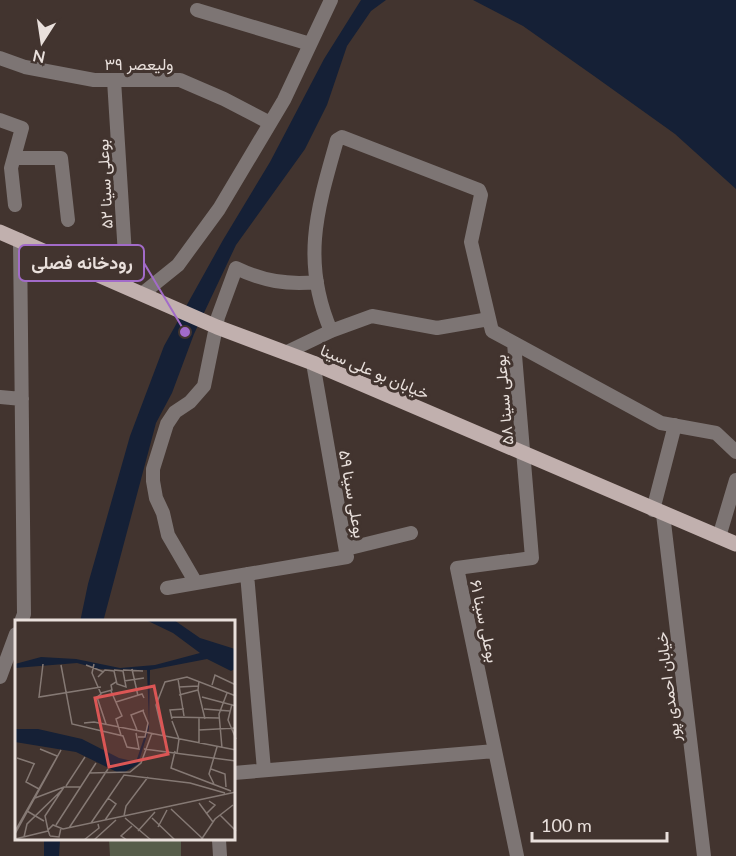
<svg xmlns="http://www.w3.org/2000/svg" width="736" height="856" font-family="Lato,Vazirmatn,sans-serif">
  <style>
    .green { fill: #575d4a }
    .water { fill: #152036 }
    .lines { fill: none; stroke-linecap: round; stroke-linejoin: round }
    .minor { stroke: #7d7574; stroke-width: 14 }
    .major { stroke: #c1b0ae; stroke-width: 15 }
    .labels { text-anchor: middle; dominant-baseline: central; stroke-width: 6; stroke-linejoin: round; paint-order: stroke }
    .street-label { font-size: 16px; fill: #e9e0dc; stroke: #42342f }
    .inset-road { fill: none; stroke: #857974; stroke-width: 1.5 }
    .view { fill: #db5655; fill-opacity: 0.15; stroke: #db5655; stroke-width: 3 }
    .inset-edge { fill: none; stroke: #e9e0dc; stroke-width: 3 }
    .leader { fill: none; stroke: #a26bc9; stroke-width: 2 }
    .callout-dot { fill: #a26bc9; stroke: #42342f; stroke-width: 2 }
    .callout { fill: #42342f; stroke: #a26bc9; stroke-width: 2 }
    .callout-label { font-size: 18px; text-anchor: middle; font-weight: bold; fill: #e9e0dc }
  </style>
  <rect width="100%" height="100%" fill="#42342f"/>
  <!-- green -->
  <path class="green" d="M 109,840 L 181,840 L 181,856 L 110,856 Z"/>
  <!-- water -->
  <path class="water" d="M 361,0 L 386,0 L 371,11 L 347,46 L 327,105 L 305,149 L 236,245 L 194,334 L 172,393 L 156,423 L 103,622 L 80,622 L 88,584 L 130,436 L 164,346 L 223,240 L 270,162 L 324,59 Z
    M 473,0 L 736,0 L 736,189 L 675,134 L 594,76 L 523,26 Z
    M 44,840 L 60,840 L 59,856 L 44,856 Z"/>
  <g class="lines">
    <!-- minor -->
    <path class="minor" d="M 197,10 L 310,44
      M 0,58 L 25,67 L 94,80 L 180,80 L 224,99 L 270,123
      M 114,80 L 127,287
      M 0,120 L 22,128 L 11,168 L 15,205
      M 14,158 L 61,158 L 68,220
      M 20,240 L 24,614 L 21,622
      M 142,294 L 178,265 L 219,209 L 284,100 L 331,0
      M 331,331 C 301,261 317,210 337,140 L 342,137 L 479,190 L 481,195 L 471,242 L 492,331 L 661,423 L 716,433 L 736,452
      M 514,343 L 532,558 L 457,568 L 517,856
      M 285,353 L 331,331 L 372,316 L 437,328 L 489,319
      M 0,397 L 22,399
      M 653,510 L 675,425
      M 663,514 L 704,856
      M 719,537 L 736,480
      M 346,549 L 411,533
      M 247,574 L 264,770
      M 196,583 L 168,535 L 163,513 L 156,498 L 153,481 L 153,469 L 167,424 L 175,412 L 190,402 L 204,386 L 218,317 L 236,268 C 263,281 287,285 317,282
      M 167,588 L 347,557 L 313,363
      M 0,677 L 16,634
      M 234,773 L 495,751
      M 219,840 L 220,856"/>
    <!-- major -->
    <path class="major" d="M 0,232 L 217,327 L 313,363 L 736,544"/>
  </g>
  <g class="labels">
    <!-- street labels -->
    <g class="street-label">
      <text x="139" y="63">ولیعصر ۳۹</text>
      <text transform="translate(104 184) rotate(-93)">بوعلی سینا ۵۲</text>
      <text transform="translate(375 371) rotate(23)">خیابان بو علی سینا</text>
      <text transform="translate(503 400) rotate(-95)">بوعلی سینا ۵۸</text>
      <text transform="translate(353 494) rotate(80)">بوعلی سینا ۵۹</text>
      <text transform="translate(485 621) rotate(78)">بوعلی سینا ۶۱</text>
      <text transform="translate(667 687) rotate(-97)">خیابان احمدی پور</text>
    </g>
  </g>
  <!-- overview -->
  <g transform="translate(15 620)">
    <rect width="220" height="220" fill="#42342f"/>
    <path d="M 131,0 L 159,0 L 185,18 L 220,29 L 220,49 L 216,51 L 192,39 L 135,50 L 134,109 L 123,144 L 110,152 L 104,153 L 61,132 L 0,122 L 0,109 L 23,109 L 67,119 L 104,138 L 121,142 L 134,103 L 132,50 L 84,49 L 62,43 L 0,48 L 0,44 L 26,37 L 61,39 L 105,48 L 140,45 L 185,33 L 158,13 Z" fill="#152036"/>
    <path class="inset-road" d="M 28,44 L 24,77 L 86,67M 79,44 L 77,53 L 86,74 L 82,77 L 91,104M 46,45 L 57,104 L 108,116 L 112,127 L 124,129 L 121,113M 71,45 L 89,52M 117,49 L 123,76M 108,50 L 128,51M 83,57 L 90,50 L 99,51 L 102,64 L 111,67 L 108,51 L 99,50M 163,59 L 169,96M 109,61 L 129,58M 184,61 L 183,70 L 190,99M 197,65 L 200,55 L 221,65M 164,67 L 183,66M 96,71 L 107,96 L 101,99 L 106,115M 86,73 L 97,70 L 96,65 L 101,62M 164,75 L 183,70M 187,77 L 221,86M 101,82 L 127,74 L 129,78M 217,84 L 213,100 L 221,119M 189,89 L 215,91M 156,97 L 204,98M 184,98 L 184,123M 157,99 L 155,90 L 169,89M 157,101 L 164,119 L 162,133M 69,103 L 79,102 L 221,130M 122,110 L 116,95 L 129,90M 184,110 L 221,108M 148,115 L 141,85 L 150,62 L 172,57 L 221,76M 123,117 L 130,117 L 133,103 L 128,91M 207,128 L 204,94 L 212,73M 25,129 L 42,136M 129,129 L 221,141M 160,131 L 156,148 L 216,171M 2,138 L 20,144M 19,144 L 11,162 L 24,169M 196,149 L 210,154 L 211,167M 74,153 L 115,152 L 126,143 L 137,113M 199,164 L 194,154 L 202,127M 51,166 L 70,137M 20,178 L 49,167 L 66,167M 184,183 L 198,202M 156,189 L 188,219M 12,191 L 29,201M 191,194 L 200,185 L 194,181M 205,195 L 221,211M 109,196 L 111,186 L 133,157M 110,198 L 136,220M 137,198 L 160,220M 90,200 L 101,184 L 93,178M 76,203 L 109,155 L 175,163 L 210,173M 41,205 L 81,143M 143,207 L 152,190M 54,208 L 93,149M 33,210 L 30,196 L 49,167M 0,211 L 46,130 L 0,214M 123,211 L 140,192M 35,216 L 33,210 L 38,205 L 48,209 L 221,172M 35,216 L 44,217 L 46,208M 9,217 L 12,204 L 47,170M 0,219 L 33,211M 69,220 L 84,208 L 83,204M 79,220 L 101,200M 112,220 L 106,216 L 117,206M 186,220 L 200,199 L 218,185"/>
    <path class="view" d="M 139,66 L 153,134 L 94,147 L 80,78 Z"/>
    <rect width="220" height="220" class="inset-edge"/>
  </g>
  <!-- callouts -->
  <path class="leader" d="M185 332L144 263"/>
  <circle class="callout-dot" cx="185" cy="332" r="6"/>
  <rect class="callout" x="19" y="245" width="125" height="36" rx="6"/>
  <g class="callout-label">
    <text x="82" y="269">رودخانه فصلی</text>
  </g>
  <!-- north arrow -->
  <g transform="translate(42 42) rotate(192)" stroke="#42342f" stroke-width="4.5" paint-order="stroke">
  <path d="M0-4.5L10 22L0 15L-10 22Z" fill="#e9e0dc"/>
  <text y="-9" font-size="16" font-weight="bold" text-anchor="middle" fill="#e9e0dc">N</text>
  </g>
  <!-- scale -->
  <path d="M532 832v9h135v-9" fill="none" stroke="#e9e0dc" stroke-width="3"/>
  <text x="541" y="832" font-size="18" fill="#e9e0dc" stroke="#42342f" stroke-width="4.5" paint-order="stroke">100 m</text>
</svg>
